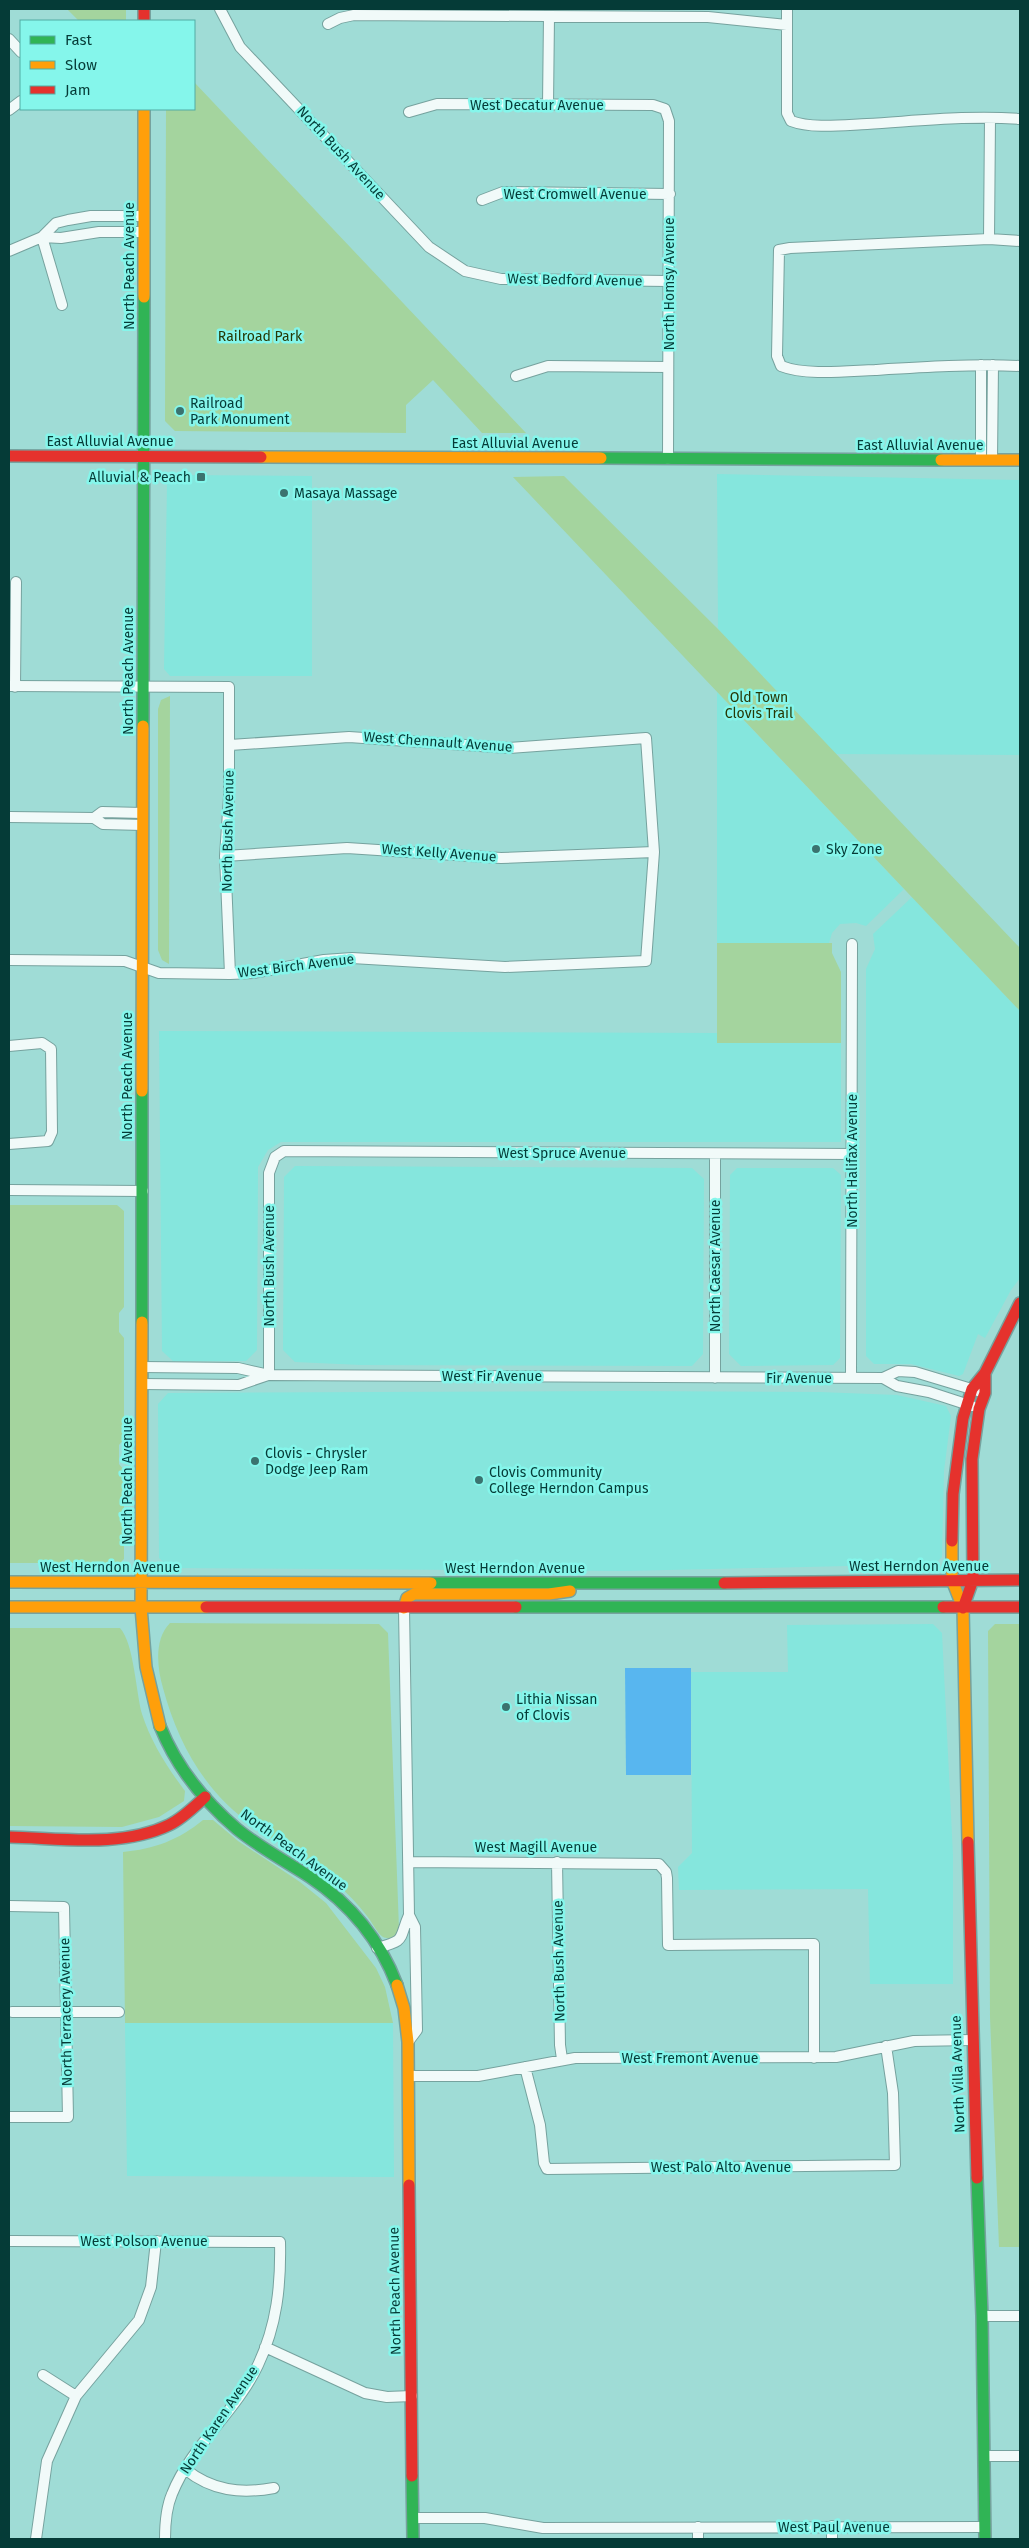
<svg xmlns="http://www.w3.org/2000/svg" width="1029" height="2548" font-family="'Fira Sans',sans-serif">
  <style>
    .built { fill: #85e6dd }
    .green { fill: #a4d49e }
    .water { fill: #58b6ef }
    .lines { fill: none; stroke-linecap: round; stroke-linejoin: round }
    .street-casing { stroke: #76a29e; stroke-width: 12 }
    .fast-casing { stroke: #76a29e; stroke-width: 14 }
    .slow-casing { stroke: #76a29e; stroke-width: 14 }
    .jam-casing { stroke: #76a29e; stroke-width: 14 }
    .street { stroke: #f1faf9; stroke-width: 10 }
    .fast { stroke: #30b455; stroke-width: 11 }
    .slow { stroke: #ff9f0a; stroke-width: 11 }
    .jam { stroke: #e5322d; stroke-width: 11 }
    .poi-dot { fill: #3b736f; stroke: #85f6eb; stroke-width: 2 }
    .labels { text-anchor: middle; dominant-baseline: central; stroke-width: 5; stroke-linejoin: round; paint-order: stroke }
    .street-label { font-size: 14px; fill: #053b37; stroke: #85f6eb }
    .park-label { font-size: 14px; fill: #273805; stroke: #85f6eb }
    .poi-label { font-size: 14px; fill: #053b37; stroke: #85f6eb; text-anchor: start }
  </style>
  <rect width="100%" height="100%" fill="#9fdcd6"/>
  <!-- built -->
  <path class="built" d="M 717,474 L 1020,480 L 1020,755 L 835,754 L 718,629 Z
    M 175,475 L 312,476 L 312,676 L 170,676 L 164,669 L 167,484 Z
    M 717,692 L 904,889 L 866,926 L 856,923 L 840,924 L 832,933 L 829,943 L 717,943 Z
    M 912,897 L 1020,1011 L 1020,1278 L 1011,1290 L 985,1338 L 978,1334 L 963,1374 L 959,1376 L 911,1364 L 874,1364 L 866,1356 L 866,969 L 875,949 L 873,934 Z
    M 159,1031 L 717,1033 L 717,1043 L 841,1043 L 841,1142 L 281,1142 L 268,1150 L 258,1167 L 257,1350 L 246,1361 L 173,1361 L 162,1351 Z
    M 295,1166 L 692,1168 L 704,1179 L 703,1354 L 692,1366 L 361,1365 L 295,1362 L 283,1350 L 284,1177 Z
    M 737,1168 L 833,1168 L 841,1175 L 840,1358 L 833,1365 L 741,1366 L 729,1354 L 730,1175 Z
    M 625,1391 L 819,1392 L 897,1395 L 946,1406 L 951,1416 L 944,1471 L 942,1557 L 935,1564 L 623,1571 L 170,1568 L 159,1558 L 158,1404 L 168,1393 Z
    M 933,1624 L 942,1633 L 953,1855 L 953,1984 L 870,1984 L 868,1889 L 679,1890 L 678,1867 L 692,1853 L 691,1672 L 788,1672 L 787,1625 Z
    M 125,2023 L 393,2023 L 394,2177 L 127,2176 Z"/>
  <!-- green -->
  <path class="green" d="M 67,9 L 126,9 L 126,21 L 79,21 Z
    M 194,82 L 526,433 L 482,433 L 433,380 L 406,405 L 406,433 L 175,431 L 165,421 L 166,109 L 194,109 Z
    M 564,476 L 718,629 L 1020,948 L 1020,1011 L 513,477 Z
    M 170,696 L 169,964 L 162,960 L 158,950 L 158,709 L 161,700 Z
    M 717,943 L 832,943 L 832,953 L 841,972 L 841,1043 L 717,1043 Z
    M 9,1205 L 117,1205 L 124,1211 L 124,1307 L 119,1313 L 119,1332 L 124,1338 L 124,1439 L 119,1445 L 119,1464 L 124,1470 L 124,1559 L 120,1563 L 9,1563 Z
    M 170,1623 L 379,1624 L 388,1633 L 399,1929 L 394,1937 C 390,1938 387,1939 383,1937 C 377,1933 372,1922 367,1916 C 358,1904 347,1893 336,1883 C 311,1862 282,1846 255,1827 C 206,1794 178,1744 163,1688 C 157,1668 154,1639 170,1623 Z
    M 995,1624 L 1020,1624 L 1020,2247 L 999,2247 L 990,2017 L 988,1631 Z
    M 9,1628 L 120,1628 C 134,1643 136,1693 142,1714 C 151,1742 167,1767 185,1791 L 184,1801 L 159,1817 L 122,1827 L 9,1826 Z
    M 203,1820 L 213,1820 L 238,1841 L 300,1882 L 326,1903 L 376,1968 L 385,1987 L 393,2023 L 125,2023 L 123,1852 C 154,1849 179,1840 203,1820 Z"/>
  <!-- water -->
  <path class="water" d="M 625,1668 L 691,1668 L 691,1775 L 626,1775 Z"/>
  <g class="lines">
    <!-- street casing -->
    <g class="street-casing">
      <path id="street" d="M 220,9 L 240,47 L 429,247 L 465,271 L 501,279 L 668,281
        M 787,9 L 787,113 L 791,121 C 812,129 844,125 867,124 C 918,121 970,115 1020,119
        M 328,24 L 340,18 L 354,15 L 708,17 L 787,25
        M 9,39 L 21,52
        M 548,105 L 549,16
        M 9,110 L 21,101
        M 409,112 L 437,104 L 653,105 L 665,109 L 669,121 L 668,459
        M 482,200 L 503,192 L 670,194
        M 42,237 L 61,238 L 99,232 L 144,232
        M 42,237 L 62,305
        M 989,239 L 990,118
        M 1020,241 L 989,239 L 790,248 L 779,250 L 777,356 L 781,366 C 806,376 848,371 875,370 C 924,367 972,364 1020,366
        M 9,251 L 42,237 L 56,223 L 68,220 L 91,216 L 144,216
        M 516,376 L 548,366 L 668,367
        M 981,460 L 981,365
        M 992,460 L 993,365
        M 9,686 L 229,687 L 229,797 L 225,856 L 230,974
        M 15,687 L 16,582
        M 9,817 L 94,818 L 102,812 L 143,813
        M 94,818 L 103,824 L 143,825
        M 225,856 L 347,848 L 501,858 L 654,852
        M 9,960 L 125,961 L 159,973 L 230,974 L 253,973 L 324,960 L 352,958 L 505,967 L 646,961 L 654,852 L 646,738 L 509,748 L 349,737 L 230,745
        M 9,1046 L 42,1043 L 51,1049 L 52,1132 L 48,1141 L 9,1144
        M 715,1154 L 715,1378
        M 9,1190 L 143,1191
        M 142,1367 L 238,1368 L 269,1375 L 883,1378 L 898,1371 L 915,1372 L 978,1391
        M 269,1375 L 269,1173 L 275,1157 L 284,1151 L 852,1154
        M 851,1378 L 852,944
        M 883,1378 L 897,1386 L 929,1392 L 972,1406
        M 142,1384 L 239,1385 L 268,1375
        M 404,1608 L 409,1915 L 415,1927 L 417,2030 L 408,2042
        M 408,1862 L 659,1864 L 666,1872 L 667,1878 L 668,1945 L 814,1944 L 814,2058
        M 557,1862 L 560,2045 L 562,2059
        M 9,1906 L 64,1907 L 68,2117 L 9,2117
        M 377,1948 C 407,1940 398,1940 409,1915
        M 12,2012 L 119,2012
        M 525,2067 L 540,2125 L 544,2163 L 547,2169 L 895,2165 L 893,2093 L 886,2046
        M 408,2076 L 478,2076 L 575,2058 L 836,2057 L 914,2041 L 972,2040
        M 9,2241 L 280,2242 C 281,2285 277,2325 258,2365 C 236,2412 191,2446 172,2494 C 166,2508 165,2524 165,2539
        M 982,2316 L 1020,2316
        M 265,2347 L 365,2393 L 387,2397 L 412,2396
        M 43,2375 L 76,2396
        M 984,2456 L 1020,2456
        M 185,2469 C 212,2491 241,2494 274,2488
        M 413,2518 L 485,2518 L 543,2528 L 985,2527
        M 832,2526 L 832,2539
        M 698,2527 L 698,2539
        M 36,2539 L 47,2461 L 76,2396 L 139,2320 L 151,2287 L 156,2241"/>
    </g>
    <!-- fast casing -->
    <g class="fast-casing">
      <path id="fast" d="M 601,458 L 941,460
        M 143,726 L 144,297
        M 142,1322 L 142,1091
        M 431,1583 L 724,1583
        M 516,1607 L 943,1607
        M 160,1726 C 176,1766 204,1801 237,1829 C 259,1847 285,1861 310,1877 C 349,1903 380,1940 397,1985
        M 977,2178 L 982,2316 L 985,2539
        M 412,2476 L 413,2539"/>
    </g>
    <!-- slow casing -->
    <g class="slow-casing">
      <path id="slow" d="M 144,297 L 144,109
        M 261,457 L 601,458
        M 941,460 L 1020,460
        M 142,1091 L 143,726
        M 142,1322 L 141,1607 L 146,1667 L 160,1726
        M 952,1541 L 952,1580 L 963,1608 L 968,1842
        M 9,1582 L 431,1583
        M 9,1607 L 206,1607
        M 404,1608 L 407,1598 L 414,1594 L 549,1594 L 570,1591
        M 397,1985 L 404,2008 L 408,2042 L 409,2185"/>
    </g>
    <!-- jam casing -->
    <g class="jam-casing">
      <path id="jam" d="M 144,9 L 144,21
        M 9,456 L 261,457
        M 952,1541 L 953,1494 L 963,1418 L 972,1389 L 985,1373 L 1020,1303
        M 724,1583 L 1020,1580
        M 206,1607 L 516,1607
        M 943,1607 L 1020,1607
        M 963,1608 L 973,1580 L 972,1459 L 979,1409 L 985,1393 L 985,1373
        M 9,1837 C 60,1838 121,1848 169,1825 C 182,1819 194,1807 205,1797
        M 968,1842 L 977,2178
        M 409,2185 L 412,2476"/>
    </g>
    <!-- street -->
    <use href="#street" class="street"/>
    <!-- fast -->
    <use href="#fast" class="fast"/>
    <!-- slow -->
    <use href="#slow" class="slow"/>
    <!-- jam -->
    <use href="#jam" class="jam"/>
  </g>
  <!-- markers -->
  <g class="poi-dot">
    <circle cx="180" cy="411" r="5"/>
    <rect x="196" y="472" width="10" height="10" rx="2.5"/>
    <circle cx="284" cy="493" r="5"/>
    <circle cx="816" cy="849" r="5"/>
    <circle cx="255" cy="1461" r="5"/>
    <circle cx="479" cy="1480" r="5"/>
    <circle cx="506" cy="1707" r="5"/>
  </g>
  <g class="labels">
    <!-- street labels -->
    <g class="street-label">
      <text x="537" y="105">West Decatur Avenue</text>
      <text transform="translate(341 153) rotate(47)">North Bush Avenue</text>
      <text x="575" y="194">West Cromwell Avenue</text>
      <text transform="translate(129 266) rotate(-90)">North Peach Avenue</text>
      <text transform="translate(575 280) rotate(1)">West Bedford Avenue</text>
      <text transform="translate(669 284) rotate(-90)">North Homsy Avenue</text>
      <text x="110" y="441">East Alluvial Avenue</text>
      <text x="515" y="443">East Alluvial Avenue</text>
      <text x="920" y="445">East Alluvial Avenue</text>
      <text transform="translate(128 671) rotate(-90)">North Peach Avenue</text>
      <text transform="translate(438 742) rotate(4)">West Chennault Avenue</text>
      <text transform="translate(228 831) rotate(-89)">North Bush Avenue</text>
      <text transform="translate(439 853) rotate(4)">West Kelly Avenue</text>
      <text transform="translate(296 966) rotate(-7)">West Birch Avenue</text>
      <text transform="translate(127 1076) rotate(-90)">North Peach Avenue</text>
      <text x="562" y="1153">West Spruce Avenue</text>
      <text transform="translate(852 1161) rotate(-90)">North Halifax Avenue</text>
      <text transform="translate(269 1266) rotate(-90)">North Bush Avenue</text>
      <text transform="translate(715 1266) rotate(-90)">North Caesar Avenue</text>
      <text x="492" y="1376">West Fir Avenue</text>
      <text x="799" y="1378">Fir Avenue</text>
      <text transform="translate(127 1481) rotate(-90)">North Peach Avenue</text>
      <text x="919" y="1566">West Herndon Avenue</text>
      <text x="110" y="1567">West Herndon Avenue</text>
      <text x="515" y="1568">West Herndon Avenue</text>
      <text x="536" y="1847">West Magill Avenue</text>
      <text transform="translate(294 1850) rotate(36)">North Peach Avenue</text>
      <text transform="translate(559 1961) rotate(-91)">North Bush Avenue</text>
      <text transform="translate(66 2012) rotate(-91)">North Terracery Avenue</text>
      <text x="690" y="2058">West Fremont Avenue</text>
      <text transform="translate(958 2074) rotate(-92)">North Villa Avenue</text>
      <text x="721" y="2167">West Palo Alto Avenue</text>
      <text x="144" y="2241">West Polson Avenue</text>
      <text transform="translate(395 2291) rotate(-91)">North Peach Avenue</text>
      <text transform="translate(219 2420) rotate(-56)">North Karen Avenue</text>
      <text x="834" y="2527">West Paul Avenue</text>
    </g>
    <!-- park labels -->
    <g class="park-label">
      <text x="260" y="336">Railroad Park</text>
      <text x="759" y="697">Old Town<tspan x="759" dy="16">Clovis Trail</tspan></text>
    </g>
    <!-- poi labels -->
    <g class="poi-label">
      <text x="190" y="403">Railroad<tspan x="190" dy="16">Park Monument</tspan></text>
      <text x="191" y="477" text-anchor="end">Alluvial &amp; Peach</text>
      <text x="294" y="493">Masaya Massage</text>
      <text x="826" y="849">Sky Zone</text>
      <text x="265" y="1453">Clovis - Chrysler<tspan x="265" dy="16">Dodge Jeep Ram</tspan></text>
      <text x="489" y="1472">Clovis Community<tspan x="489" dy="16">College Herndon Campus</tspan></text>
      <text x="516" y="1699">Lithia Nissan<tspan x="516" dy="16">of Clovis</tspan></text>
    </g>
  </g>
  <!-- border -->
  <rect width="1029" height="2548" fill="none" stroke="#053b37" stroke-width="20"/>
  <!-- legend -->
  <rect x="20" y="20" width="175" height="90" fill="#85f6eb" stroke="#52aba3"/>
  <rect x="30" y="36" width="25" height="8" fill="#30b455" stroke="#52aba3"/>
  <text x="65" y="45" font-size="15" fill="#053b37">Fast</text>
  <rect x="30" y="61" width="25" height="8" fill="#ff9f0a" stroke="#52aba3"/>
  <text x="65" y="70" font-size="15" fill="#053b37">Slow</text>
  <rect x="30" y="86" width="25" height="8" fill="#e5322d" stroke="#52aba3"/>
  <text x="65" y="95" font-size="15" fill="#053b37">Jam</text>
</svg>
